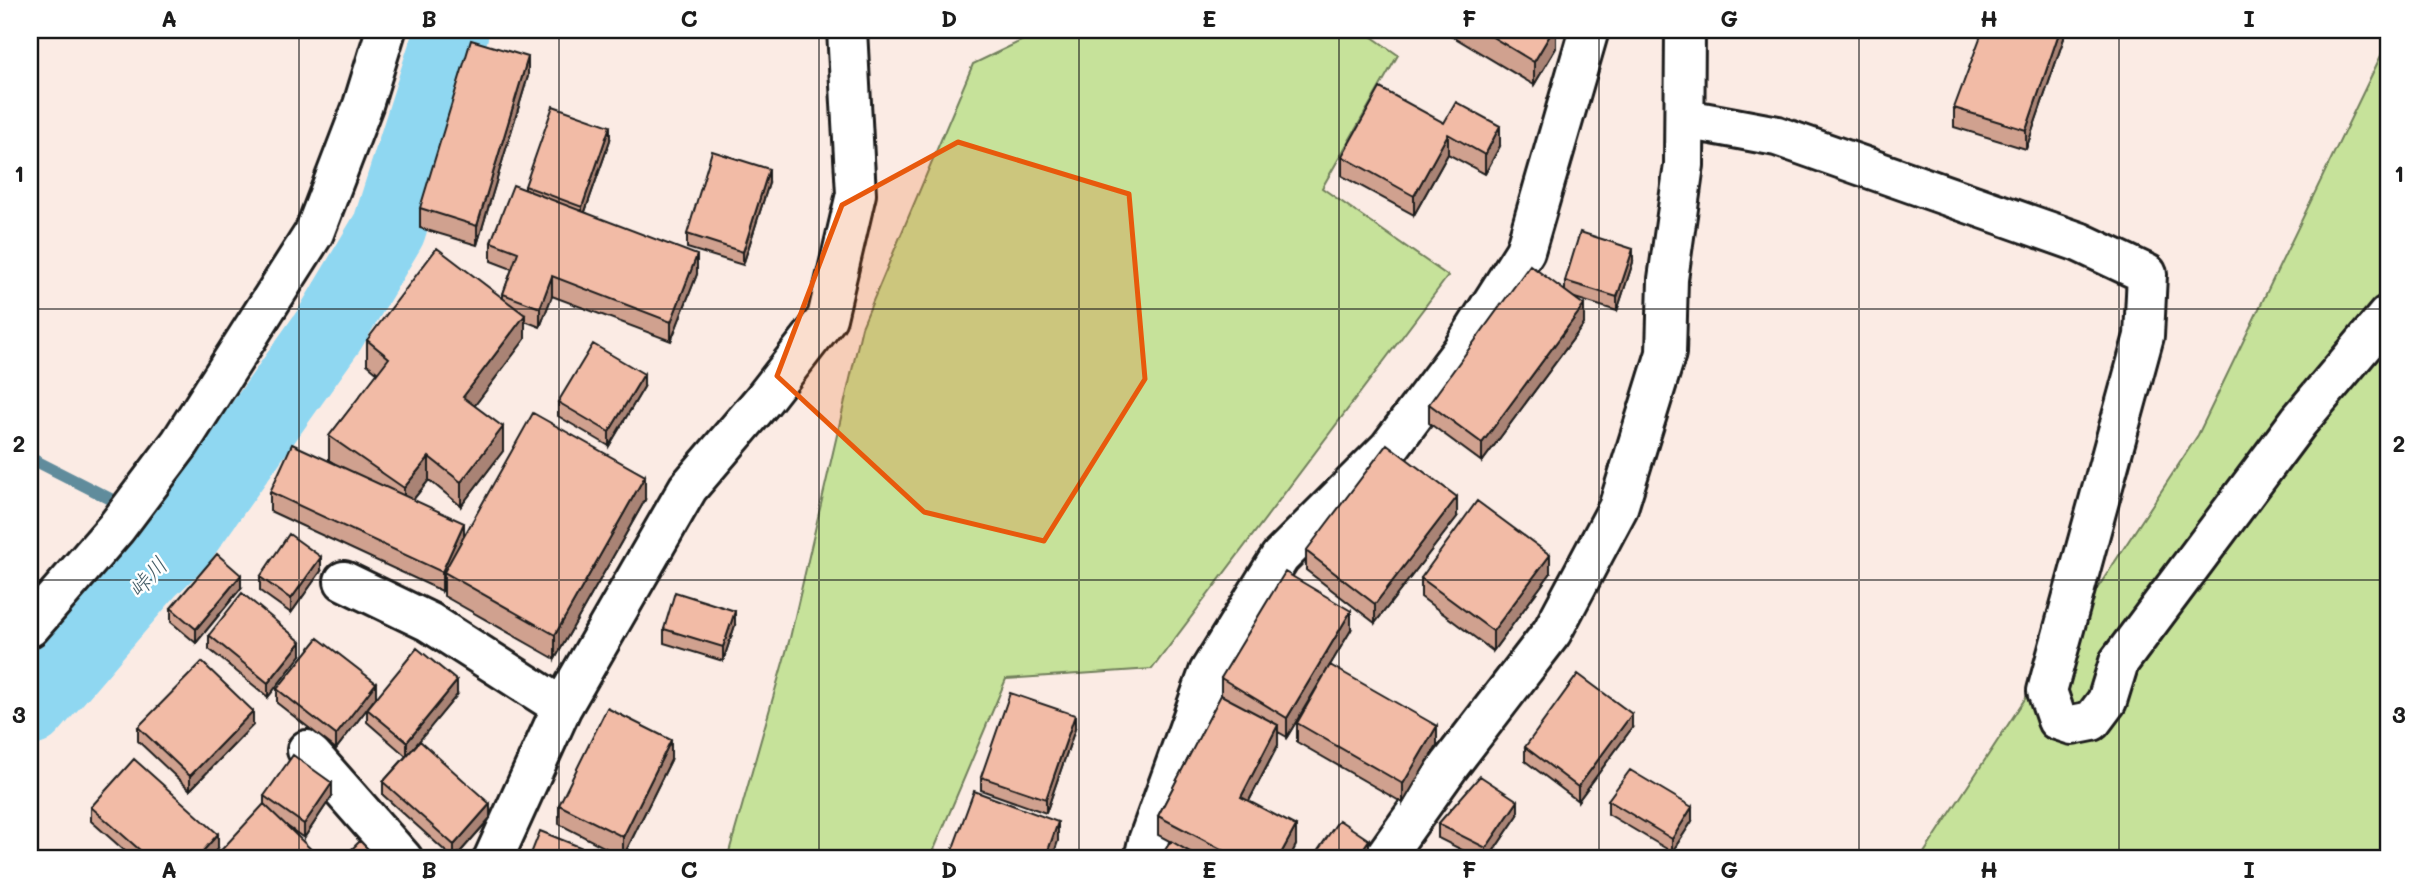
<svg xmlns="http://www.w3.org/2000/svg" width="2418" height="889" font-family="Mali,'Klee One',sans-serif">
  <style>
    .green { fill: #c6e29a; stroke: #717f5b; stroke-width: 2 }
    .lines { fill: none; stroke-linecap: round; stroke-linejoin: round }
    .stream { stroke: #618c9c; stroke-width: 12 }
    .river { stroke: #8fd7f1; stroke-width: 74 }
    .minor-casing { stroke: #1c1c1c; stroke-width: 44 }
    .minor { stroke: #fff; stroke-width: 38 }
    .wall { fill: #d0a18f; stroke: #1c1c1c; stroke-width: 2 }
    .shaded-wall { fill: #a98374; stroke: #1c1c1c; stroke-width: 2 }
    .building { fill: #f2bba6; stroke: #1c1c1c; stroke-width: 2 }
    .marked { fill: #e8590c; fill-opacity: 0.2; stroke: #e8590c; stroke-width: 5; stroke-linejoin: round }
    .grid { fill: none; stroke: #1c1c1c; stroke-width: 2; stroke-opacity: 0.55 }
    .labels { text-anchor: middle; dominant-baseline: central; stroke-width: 5; stroke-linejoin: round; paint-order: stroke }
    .water-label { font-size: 23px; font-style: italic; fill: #445d67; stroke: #fff }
    .neatline { fill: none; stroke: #1c1c1c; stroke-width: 2.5 }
    .grid-label { font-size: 23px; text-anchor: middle; font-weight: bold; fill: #1c1c1c }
  </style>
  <rect width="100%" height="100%" fill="#fbebe4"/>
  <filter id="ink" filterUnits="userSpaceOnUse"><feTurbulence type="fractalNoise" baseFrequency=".0143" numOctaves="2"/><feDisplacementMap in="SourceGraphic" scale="14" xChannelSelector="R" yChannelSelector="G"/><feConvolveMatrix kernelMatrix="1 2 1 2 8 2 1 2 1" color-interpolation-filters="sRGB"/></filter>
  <g filter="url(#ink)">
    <!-- green -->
    <path class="green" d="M 1044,30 L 1362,30 L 1398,55 L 1322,188 L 1448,276 L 1152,669 L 1006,679 L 930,859 L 727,859 L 790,638 L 862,327 L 973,64 Z
      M 2388,41 L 2388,859 L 1920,859 L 2198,435 Z"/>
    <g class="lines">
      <!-- stream -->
      <path class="stream" d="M 30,458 L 150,519 L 178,542"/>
      <!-- river -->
      <path class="river" d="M 30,709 L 150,569 L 178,542 L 329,330 L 389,229 L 452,30"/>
      <!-- minor casing -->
      <g class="minor-casing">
        <path id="minor" d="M 1686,119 L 1777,136 L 2079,242 L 2147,274 L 2144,336 L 2047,691 L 2057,720 L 2072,725 L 2092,721 L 2107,701 L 2119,662 L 2299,421 L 2388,315
          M 344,581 L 429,622 L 562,707
          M 30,627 L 116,528 L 180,443 L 314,233 L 363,105 L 386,30
          M 307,750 L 403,859
          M 493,859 L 562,707 L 688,488 L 763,400 L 827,318 L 856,194 L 847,30
          M 1144,859 L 1148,841 L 1209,672 L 1280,557 L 1389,448 L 1461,352 L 1525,251 L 1589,30
          M 1383,859 L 1450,765 L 1552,632 L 1618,508 L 1666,353 L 1668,279 L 1684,165 L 1685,30"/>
      </g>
      <!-- minor -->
      <use href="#minor" class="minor"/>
    </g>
    <!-- wall -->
    <path class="wall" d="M 1442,30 L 1556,30 L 1556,48 L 1534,85 Z
      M 2064,30 L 2064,38 L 2026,149 L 1954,127 L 1954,108 Z
      M 528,76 L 477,245 L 420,228 L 420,208 Z
      M 1444,123 L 1500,146 L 1485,174 L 1448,154 L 1414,215 L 1342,176 L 1342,156 Z
      M 610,140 L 585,212 L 697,274 L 671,341 L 552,296 L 540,327 L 525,321 L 525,339 L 474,406 L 503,451 L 461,506 L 429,480 L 413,500 L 464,535 L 645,500 L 555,659 L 444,596 L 444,588 L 442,591 L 270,511 L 270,492 L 335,464 L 329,460 L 329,436 L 378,373 L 367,364 L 367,340 L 503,298 L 503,294 L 512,269 L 491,261 L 491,242 L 525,189 L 525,186 Z
      M 769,183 L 743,265 L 687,248 L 687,234 Z
      M 1633,262 L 1617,311 L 1572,297 L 1584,324 L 1482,462 L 1429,423 L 1429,404 L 1565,291 L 1565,281 Z
      M 644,387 L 609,446 L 558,416 L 558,402 Z
      M 1457,517 L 1375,623 L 1306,570 L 1306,551 Z
      M 321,571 L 291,613 L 260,591 L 260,577 Z
      M 1550,574 L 1493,651 L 1421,597 L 1421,578 Z
      M 241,588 L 196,643 L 171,622 L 171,608 Z
      M 735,625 L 723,661 L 664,643 L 664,629 Z
      M 1351,630 L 1330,665 L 1437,745 L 1403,803 L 1297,742 L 1297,723 L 1320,682 L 1287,737 L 1278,732 L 1278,745 L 1249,801 L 1296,845 L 1289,859 L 1203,859 L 1158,835 L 1158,816 L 1221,696 L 1221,678 Z
      M 209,635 L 301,655 L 268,697 L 209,649 Z
      M 277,689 L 376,697 L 336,749 L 277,703 Z
      M 457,695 L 409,752 L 490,818 L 454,859 L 383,795 L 383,782 L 406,756 L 367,722 L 367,709 Z
      M 253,725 L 190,790 L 138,741 L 138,727 Z
      M 1632,728 L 1578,801 L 1525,761 L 1525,747 Z
      M 1075,729 L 1046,813 L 981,790 L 981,777 Z
      M 671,760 L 623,857 L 559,824 L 559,805 Z
      M 264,796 L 332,796 L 304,838 L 284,824 L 319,859 L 264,805 Z
      M 1608,800 L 1692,821 L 1672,852 L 1608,814 Z
      M 91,807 L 218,848 L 208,859 L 134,859 L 91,821 Z
      M 1518,815 L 1488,859 L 1480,859 L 1438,838 L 1438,824 Z"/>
    <!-- shaded-wall -->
    <path class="shaded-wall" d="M 1553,30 L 1556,30 L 1556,48 L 1534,85 L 1534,62 Z
      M 2060,30 L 2064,30 L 2064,38 L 2026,149 L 2026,130 Z
      M 528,57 L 528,76 L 477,245 L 477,226 Z
      M 610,126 L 610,140 L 582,220 L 582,207 Z
      M 1500,126 L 1500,146 L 1485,174 L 1485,155 Z
      M 1448,134 L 1448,154 L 1414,215 L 1414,196 Z
      M 769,169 L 769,183 L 743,265 L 743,252 Z
      M 1633,249 L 1633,262 L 1617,311 L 1617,297 Z
      M 697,255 L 697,274 L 671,341 L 671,322 Z
      M 552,276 L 552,296 L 540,327 L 540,308 Z
      M 1584,305 L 1584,324 L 1482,462 L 1482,443 Z
      M 525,315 L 525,339 L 463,421 L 463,397 Z
      M 644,374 L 644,387 L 609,446 L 609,432 Z
      M 503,427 L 503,451 L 461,506 L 461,482 Z
      M 429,457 L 429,480 L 404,511 L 404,488 Z
      M 645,476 L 645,500 L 555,659 L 555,635 Z
      M 1457,497 L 1457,517 L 1375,623 L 1375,604 Z
      M 464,523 L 464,543 L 444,572 L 444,588 L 442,591 L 442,572 Z
      M 1550,555 L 1550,574 L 1493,651 L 1493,631 Z
      M 321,557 L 321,571 L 291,613 L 291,599 Z
      M 241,575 L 241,588 L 196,643 L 196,629 Z
      M 735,611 L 735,625 L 723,661 L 723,647 Z
      M 1351,611 L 1351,630 L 1287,737 L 1287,718 Z
      M 301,642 L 301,655 L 268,697 L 268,683 Z
      M 457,681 L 457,695 L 407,756 L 407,742 Z
      M 376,683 L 376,697 L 336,749 L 336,735 Z
      M 253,711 L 253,725 L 190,790 L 190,776 Z
      M 1632,714 L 1632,728 L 1578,801 L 1578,787 Z
      M 1075,715 L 1075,729 L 1046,813 L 1046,799 Z
      M 1278,725 L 1278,745 L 1241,816 L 1241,797 Z
      M 1437,726 L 1437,745 L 1403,803 L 1403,784 Z
      M 671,740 L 671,760 L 623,857 L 623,837 Z
      M 332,783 L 332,796 L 304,838 L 304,824 Z
      M 1518,801 L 1518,815 L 1488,859 L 1486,859 L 1486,848 Z
      M 490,804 L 490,818 L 454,859 L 454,845 Z
      M 1692,807 L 1692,821 L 1672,852 L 1672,839 Z
      M 1058,822 L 1058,841 L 1052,859 L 1045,859 Z
      M 1296,826 L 1296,845 L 1289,859 L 1278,859 Z
      M 218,834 L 218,848 L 208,859 L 196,859 Z
      M 1369,840 L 1369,854 L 1366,859 L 1356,859 Z"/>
    <!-- building -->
    <path class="building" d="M 1481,30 L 1553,30 L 1534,62 Z
      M 1983,30 L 2060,30 L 2026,130 L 1954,108 Z
      M 471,40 L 528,57 L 477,226 L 420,208 Z
      M 1380,88 L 1444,123 L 1456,102 L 1500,126 L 1485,155 L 1448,134 L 1414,196 L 1342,156 Z
      M 553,106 L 610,126 L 582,207 L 525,186 Z
      M 712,151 L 769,169 L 743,252 L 687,234 Z
      M 513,185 L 697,255 L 671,322 L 552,276 L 540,308 L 503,294 L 518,252 L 491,242 Z
      M 1580,232 L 1633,249 L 1617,297 L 1565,281 Z
      M 437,248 L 525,315 L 463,397 L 503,427 L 461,482 L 429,457 L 404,488 L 329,436 L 389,358 L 367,340 Z
      M 1530,265 L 1584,305 L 1482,443 L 1429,404 Z
      M 593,344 L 644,374 L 609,432 L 558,402 Z
      M 533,413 L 645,476 L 555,635 L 444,572 Z
      M 292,444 L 464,523 L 442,572 L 270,492 Z
      M 1387,444 L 1457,497 L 1375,604 L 1306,551 Z
      M 1477,501 L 1550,555 L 1493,631 L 1421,578 Z
      M 289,534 L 321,557 L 291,599 L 260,577 Z
      M 217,554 L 241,575 L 196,629 L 171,608 Z
      M 1285,572 L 1351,611 L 1287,718 L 1221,678 Z
      M 675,592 L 735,611 L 723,647 L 664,629 Z
      M 242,593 L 301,642 L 268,683 L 209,635 Z
      M 318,638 L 376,683 L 336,735 L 277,689 Z
      M 417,648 L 457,681 L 407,742 L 367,709 Z
      M 202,662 L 253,711 L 190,776 L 138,727 Z
      M 1330,665 L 1437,726 L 1403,784 L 1297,723 Z
      M 1578,674 L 1632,714 L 1578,787 L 1525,747 Z
      M 1010,693 L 1075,715 L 1046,799 L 981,777 Z
      M 1221,695 L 1278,725 L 1241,797 L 1296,826 L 1278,859 L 1240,859 L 1158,816 Z
      M 607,708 L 671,740 L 623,837 L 559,805 Z
      M 420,741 L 490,804 L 454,845 L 383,782 Z
      M 293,755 L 332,783 L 304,824 L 264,796 Z
      M 134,759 L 218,834 L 196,859 L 150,859 L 91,807 Z
      M 1630,770 L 1692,807 L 1672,839 L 1608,800 Z
      M 1480,776 L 1518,801 L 1486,848 L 1438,824 Z
      M 974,791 L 1058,822 L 1045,859 L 949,859 Z
      M 264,804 L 319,857 L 317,859 L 213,859 Z
      M 1339,820 L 1369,840 L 1356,859 L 1312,859 Z
      M 540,831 L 610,859 L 529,859 Z
      M 360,841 L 378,859 L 342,859 Z
      M 1171,841 L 1201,859 L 1159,859 Z"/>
  </g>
  <!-- marked area -->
  <path class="marked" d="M 958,142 L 1129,194 L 1145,379 L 1044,541 L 924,512 L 777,376 L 842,205 Z"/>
  <!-- grid -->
  <path class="grid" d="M 299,30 L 299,859M 559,30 L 559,859M 819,30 L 819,859M 1079,30 L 1079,859M 1339,30 L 1339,859M 1599,30 L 1599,859M 1859,30 L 1859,859M 2119,30 L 2119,859M 30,309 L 2388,309M 30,580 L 2388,580"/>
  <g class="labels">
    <!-- water labels -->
    <g class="water-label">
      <text transform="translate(147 577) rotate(-48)">峠川</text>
    </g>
  </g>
  <!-- margin -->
  <rect width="2418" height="889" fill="none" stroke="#fff" stroke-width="77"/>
  <rect x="38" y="38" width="2342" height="812" class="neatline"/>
  <g class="grid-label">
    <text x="169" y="27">A</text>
    <text x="429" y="27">B</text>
    <text x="689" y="27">C</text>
    <text x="949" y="27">D</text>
    <text x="1209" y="27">E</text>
    <text x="1469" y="27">F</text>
    <text x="1729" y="27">G</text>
    <text x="1989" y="27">H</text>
    <text x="2249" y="27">I</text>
    <text x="19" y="182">1</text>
    <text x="2399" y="182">1</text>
    <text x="19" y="452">2</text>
    <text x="2399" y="452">2</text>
    <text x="19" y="723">3</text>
    <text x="2399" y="723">3</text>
    <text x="169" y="878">A</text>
    <text x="429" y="878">B</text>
    <text x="689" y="878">C</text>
    <text x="949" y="878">D</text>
    <text x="1209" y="878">E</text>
    <text x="1469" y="878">F</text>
    <text x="1729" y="878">G</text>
    <text x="1989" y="878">H</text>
    <text x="2249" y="878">I</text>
  </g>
</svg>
